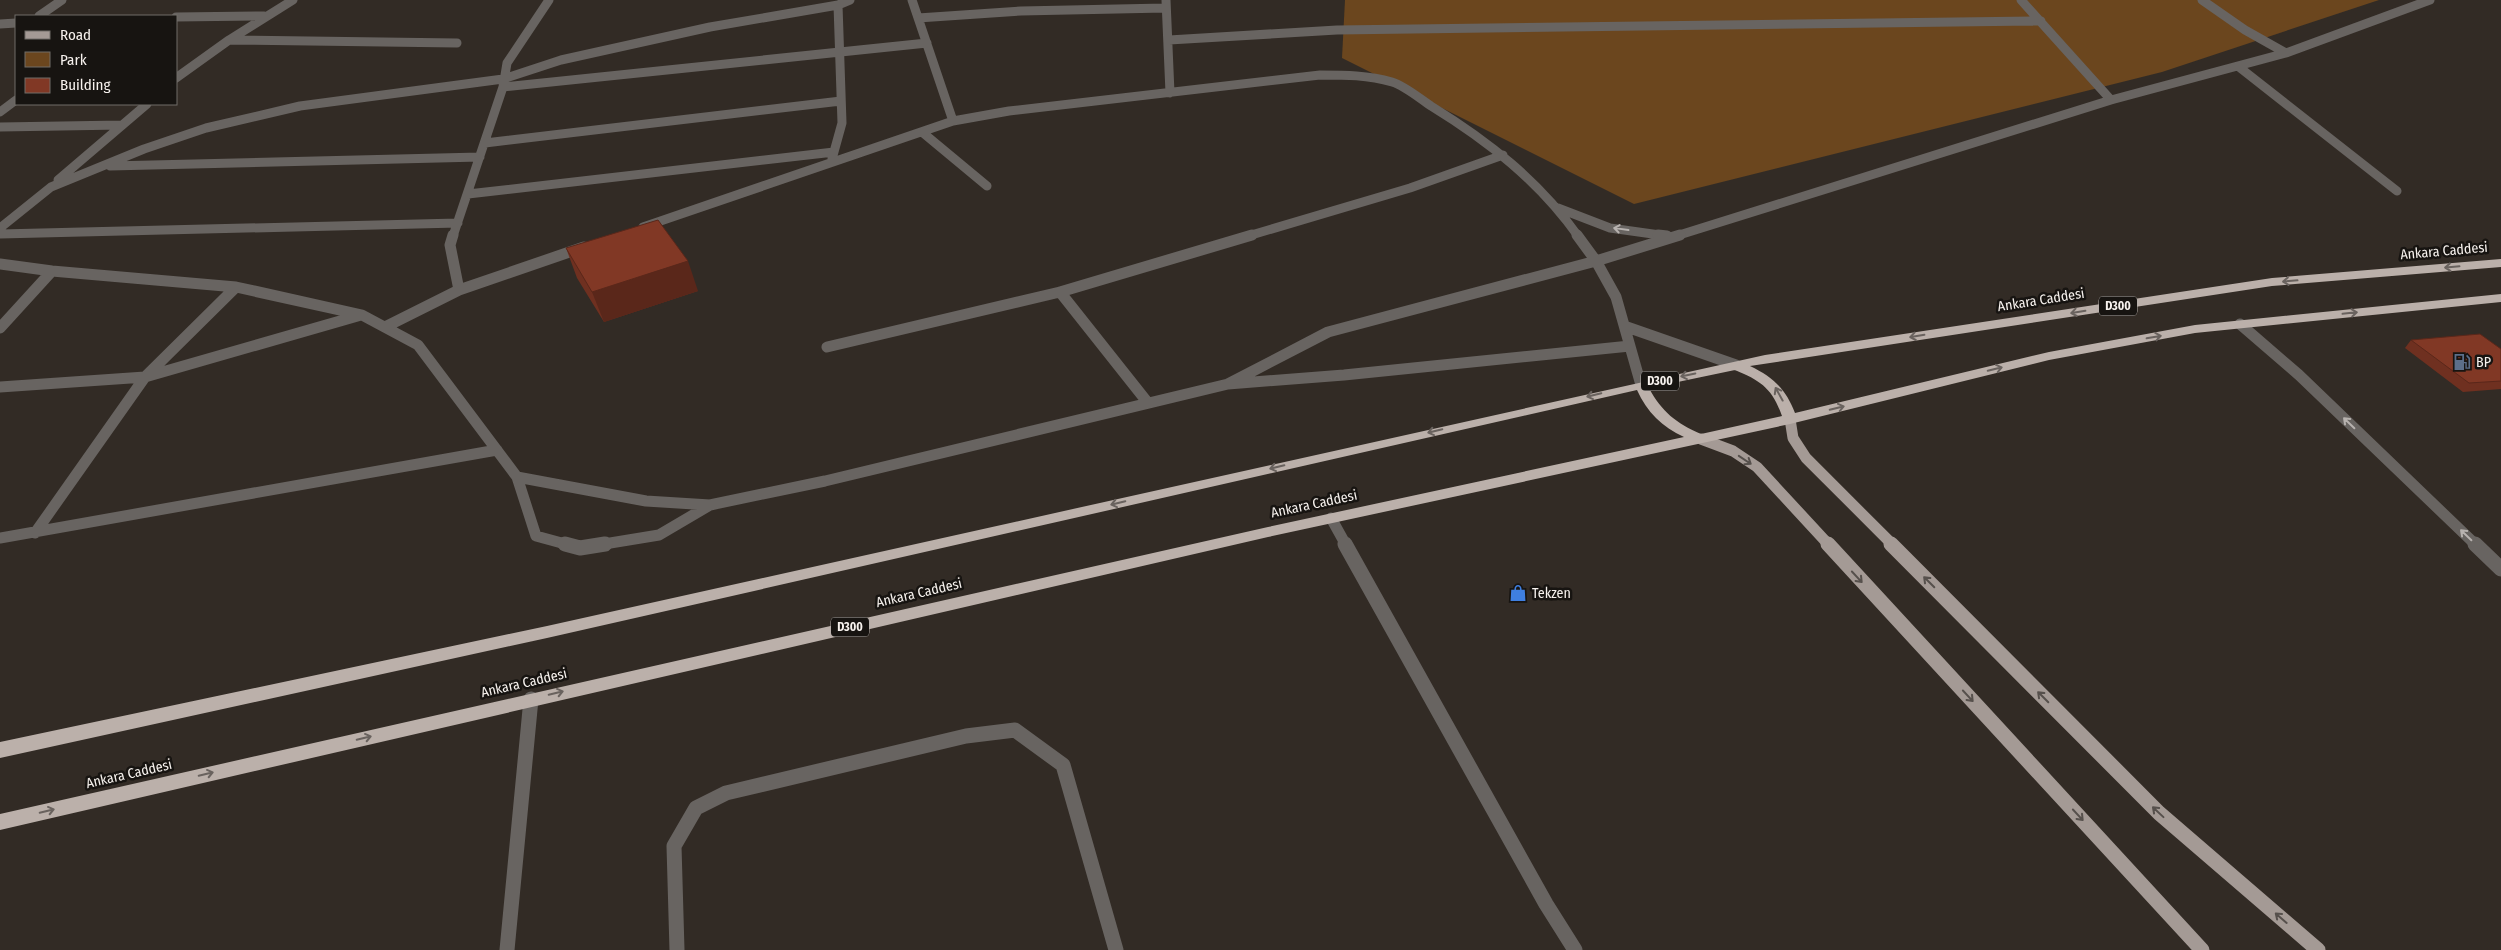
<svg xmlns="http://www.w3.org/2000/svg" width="2501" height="950" font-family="'Fira Sans Condensed',sans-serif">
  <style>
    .green { fill: #6b461e }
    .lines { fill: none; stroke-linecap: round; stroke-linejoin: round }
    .minor-far2 { stroke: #686461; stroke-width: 9 }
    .minor-far1 { stroke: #686461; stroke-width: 11 }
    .minor { stroke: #686461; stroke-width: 15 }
    .major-far1 { stroke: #a49a95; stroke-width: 11 }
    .major { stroke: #a49a95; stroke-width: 15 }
    .highway { fill: #bbb0aa; fill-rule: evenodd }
    .wall { fill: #6f3020 }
    .shaded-wall { fill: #5a271a }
    .building { fill: #813825; stroke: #5a271a }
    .oneway { stroke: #b7b2af }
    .oneway2 { stroke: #69625e }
    .oneway3 { stroke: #56504c }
    .labels { text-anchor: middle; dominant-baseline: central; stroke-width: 5; stroke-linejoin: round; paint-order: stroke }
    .shield { fill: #171411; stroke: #b4afac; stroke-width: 1 }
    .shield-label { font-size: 12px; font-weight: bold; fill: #f7f2ee }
    .street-label { font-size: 14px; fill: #f7f2ee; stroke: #171411 }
    .poi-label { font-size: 14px; fill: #f7f2ee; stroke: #171411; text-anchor: start }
  </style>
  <rect width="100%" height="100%" fill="#322b25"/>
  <!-- green -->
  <path class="green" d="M 1345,0 L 2379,0 L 2162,72 L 1634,204 L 1342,58 Z"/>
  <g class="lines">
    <!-- minor-far2 -->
    <path class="minor-far2" d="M 912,0 L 953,121
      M 1166,0 L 1170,93
      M 2021,0 L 2111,100
      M 2202,0 L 2245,30 L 2286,53
      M 39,16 L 62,0
      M 176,17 L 264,16
      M 918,18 L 1021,11 L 1165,8
      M 0,24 L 16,23
      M 229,40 L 457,43
      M 1169,40 L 1337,30 L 2041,21
      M 2239,67 L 2397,191
      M 176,78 L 229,40 L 293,0
      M 503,87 L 927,43
      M 0,112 L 16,100
      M 0,127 L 122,125
      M 922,132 L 987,186
      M 485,143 L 841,101
      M 832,159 L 842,123 L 838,5
      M 110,166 L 480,157
      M 58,180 L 147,104
      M 468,194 L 834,152
      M 1558,208 L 1610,228 L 1667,236
      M 643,227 L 953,121 L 1009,111 L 1320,75 C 1345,75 1368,75 1392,82 C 1405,86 1419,98 1431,106 C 1488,141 1539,181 1578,236
      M 0,228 L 51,187 L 144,149 L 206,128 L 300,106 L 503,79 L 561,60 L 710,27 L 838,5 L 850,0
      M 0,234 L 458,223
      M 453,236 L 503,87 L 507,63 L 549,0
      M 1248,236 L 1410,188 L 1503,155
      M 1676,236 L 2111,100 L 2286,53 L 2430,0"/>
    <!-- minor-far1 -->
    <path class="minor-far1" d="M 453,235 L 450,245 L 459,290
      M 1577,235 L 1596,261 L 1616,297 L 1641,385
      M 1658,235 L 1667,236
      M 0,264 L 52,271 L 236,287 L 362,315 L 418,345 L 517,477 L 536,536 L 569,545
      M 1060,292 L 1148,403
      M 2240,324 L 2299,375 L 2476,545
      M 385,327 L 459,290 L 584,247
      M 1627,327 L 1736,365
      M 0,328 L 52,271
      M 827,347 L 1060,292 L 1252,235
      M 1228,384 L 1328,332 L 1596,261 L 1680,235
      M 0,387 L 145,377 L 361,315
      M 517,477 L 646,501 L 710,505 L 825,481 L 1228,384 L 1344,375 L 1630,346
      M 1331,518 L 1346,545
      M 35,533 L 145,377 L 236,287
      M 0,538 L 497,450
      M 598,545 L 659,535 L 710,505"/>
    <!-- minor -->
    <path class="minor" d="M 565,544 L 580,548 L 605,544
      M 1345,544 L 1546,904 L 1575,950
      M 2475,544 L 2501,569
      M 507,950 L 531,699
      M 677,950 L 674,846 L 696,808 L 726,793 L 966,736 L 1015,730 L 1063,765 L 1116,950"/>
    <!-- major-far1 -->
    <path class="major-far1" d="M 1790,419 L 1793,438 L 1806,458 L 1893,545
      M 1701,439 L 1733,451 L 1757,467 L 1829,545"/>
    <!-- major -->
    <path class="major" d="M 1828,544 L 2202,950
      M 1891,544 L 2159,813 L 2318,950"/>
    <!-- highway -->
    <path class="highway" d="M 2501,259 L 2501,267 L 2272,286 L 1750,366 C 1773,377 1786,389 1795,413 L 2049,352 L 2195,325 L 2501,294 L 2501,302 L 2195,333 L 2049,360 L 1790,424 L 1268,537 L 0,830 L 0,814 L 1268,527 L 1684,437 C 1662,427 1647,412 1637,390 L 547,638 L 0,758 L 0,742 L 547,626 L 1765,355 L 2272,278 ZM 1735,370 C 1761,381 1772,388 1782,416 L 1701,434 C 1677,424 1661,411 1649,388 Z"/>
  </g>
  <!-- wall -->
  <path class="wall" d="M 566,248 L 698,291 L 604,322 L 577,278 Z
    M 2411,340 L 2501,349 L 2501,389 L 2463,392 L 2405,348 Z"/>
  <!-- shaded-wall -->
  <path class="shaded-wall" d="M 688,261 L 698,291 L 604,322 L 592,292 Z"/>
  <!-- building -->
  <path class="building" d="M 658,220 L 688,261 L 592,292 L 566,248 Z
    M 2480,334 L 2501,349 L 2501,381 L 2469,383 L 2411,340 Z"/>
  <!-- one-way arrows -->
  <defs><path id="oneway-shaft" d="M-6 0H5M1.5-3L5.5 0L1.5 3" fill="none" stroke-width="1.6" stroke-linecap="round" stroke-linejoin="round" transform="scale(1.25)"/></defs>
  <g class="oneway">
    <use href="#oneway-shaft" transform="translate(1621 229) rotate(-172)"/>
    <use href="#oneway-shaft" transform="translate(2349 423) rotate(-136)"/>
    <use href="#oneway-shaft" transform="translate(2466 535) rotate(-136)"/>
  </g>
  <g class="oneway2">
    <use href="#oneway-shaft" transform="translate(2452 267) rotate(175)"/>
    <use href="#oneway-shaft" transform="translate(2290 281) rotate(175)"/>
    <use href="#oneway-shaft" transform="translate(2078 312) rotate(171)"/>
    <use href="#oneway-shaft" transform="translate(2350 313) rotate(-6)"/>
    <use href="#oneway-shaft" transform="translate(1917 336) rotate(171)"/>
    <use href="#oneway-shaft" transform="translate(2154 337) rotate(-10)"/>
    <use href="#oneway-shaft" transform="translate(1995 369) rotate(-14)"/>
    <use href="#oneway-shaft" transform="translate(1688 375) rotate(168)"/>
    <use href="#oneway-shaft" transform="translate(1779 394) rotate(-119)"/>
    <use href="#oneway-shaft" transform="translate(1594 395) rotate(167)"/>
    <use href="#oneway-shaft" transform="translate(1837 408) rotate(-14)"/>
    <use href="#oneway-shaft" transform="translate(1435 431) rotate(167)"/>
    <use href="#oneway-shaft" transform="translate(1277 467) rotate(167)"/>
    <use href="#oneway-shaft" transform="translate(1118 503) rotate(167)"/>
    <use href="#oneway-shaft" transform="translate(556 693) rotate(-13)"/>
    <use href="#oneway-shaft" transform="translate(364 738) rotate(-13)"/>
    <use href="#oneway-shaft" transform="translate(206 774) rotate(-13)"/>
    <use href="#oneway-shaft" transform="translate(47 811) rotate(-13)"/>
  </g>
  <g class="oneway3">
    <use href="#oneway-shaft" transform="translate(1745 460) rotate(34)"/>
    <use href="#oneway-shaft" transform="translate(1857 577) rotate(47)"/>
    <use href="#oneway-shaft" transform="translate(1929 582) rotate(-135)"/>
    <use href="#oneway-shaft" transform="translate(1968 696) rotate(47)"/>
    <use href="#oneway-shaft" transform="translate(2043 697) rotate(-135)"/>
    <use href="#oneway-shaft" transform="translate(2158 812) rotate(-137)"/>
    <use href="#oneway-shaft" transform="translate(2078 815) rotate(47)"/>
    <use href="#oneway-shaft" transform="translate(2281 918) rotate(-139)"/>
  </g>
  <!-- icons -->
  <defs>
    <g id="fuel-bare" transform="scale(1.35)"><path d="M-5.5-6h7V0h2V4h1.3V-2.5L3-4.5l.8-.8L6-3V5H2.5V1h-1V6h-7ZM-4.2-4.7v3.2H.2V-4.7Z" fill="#5c6f8a" stroke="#171411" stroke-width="2.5" paint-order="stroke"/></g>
    <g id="shop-bare" transform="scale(1.35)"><path d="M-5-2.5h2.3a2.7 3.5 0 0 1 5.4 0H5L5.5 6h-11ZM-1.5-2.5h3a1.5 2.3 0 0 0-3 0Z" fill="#3f7fe0" stroke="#171411" stroke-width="2.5" paint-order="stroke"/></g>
  </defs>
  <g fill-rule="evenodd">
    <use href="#fuel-bare" x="2462" y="362"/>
    <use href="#shop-bare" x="1518" y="593"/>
  </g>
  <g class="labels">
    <!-- shield labels -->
    <g class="shield">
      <rect x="2099" y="296.5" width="38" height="19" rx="4"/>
      <rect x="1641" y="371.5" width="38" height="19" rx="4"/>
      <rect x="831" y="617.5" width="38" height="19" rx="4"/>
    </g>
    <g class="shield-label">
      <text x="2118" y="306">D300</text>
      <text x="1660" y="381">D300</text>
      <text x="850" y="627">D300</text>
    </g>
    <!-- street labels -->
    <g class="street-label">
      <text transform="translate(2444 251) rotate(-5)">Ankara Caddesi</text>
      <text transform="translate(2041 300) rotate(-9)">Ankara Caddesi</text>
      <text transform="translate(1314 504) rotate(-12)">Ankara Caddesi</text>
      <text transform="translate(919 593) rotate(-13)">Ankara Caddesi</text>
      <text transform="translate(524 683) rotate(-13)">Ankara Caddesi</text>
      <text transform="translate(129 774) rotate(-13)">Ankara Caddesi</text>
    </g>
    <!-- poi labels -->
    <g class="poi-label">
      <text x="2476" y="362">BP</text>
      <text x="1532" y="593">Tekzen</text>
    </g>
  </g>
  <!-- legend -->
  <rect x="15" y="15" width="162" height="90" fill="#171411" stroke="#716d69"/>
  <rect x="25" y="31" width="25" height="8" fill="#a49a95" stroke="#716d69"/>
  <text x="60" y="40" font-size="15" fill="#f7f2ee">Road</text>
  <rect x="25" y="52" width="25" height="15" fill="#6b461e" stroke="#716d69"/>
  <text x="60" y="65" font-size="15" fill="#f7f2ee">Park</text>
  <rect x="25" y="78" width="25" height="15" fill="#813825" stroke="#716d69"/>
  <text x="60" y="90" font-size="15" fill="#f7f2ee">Building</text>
</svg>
